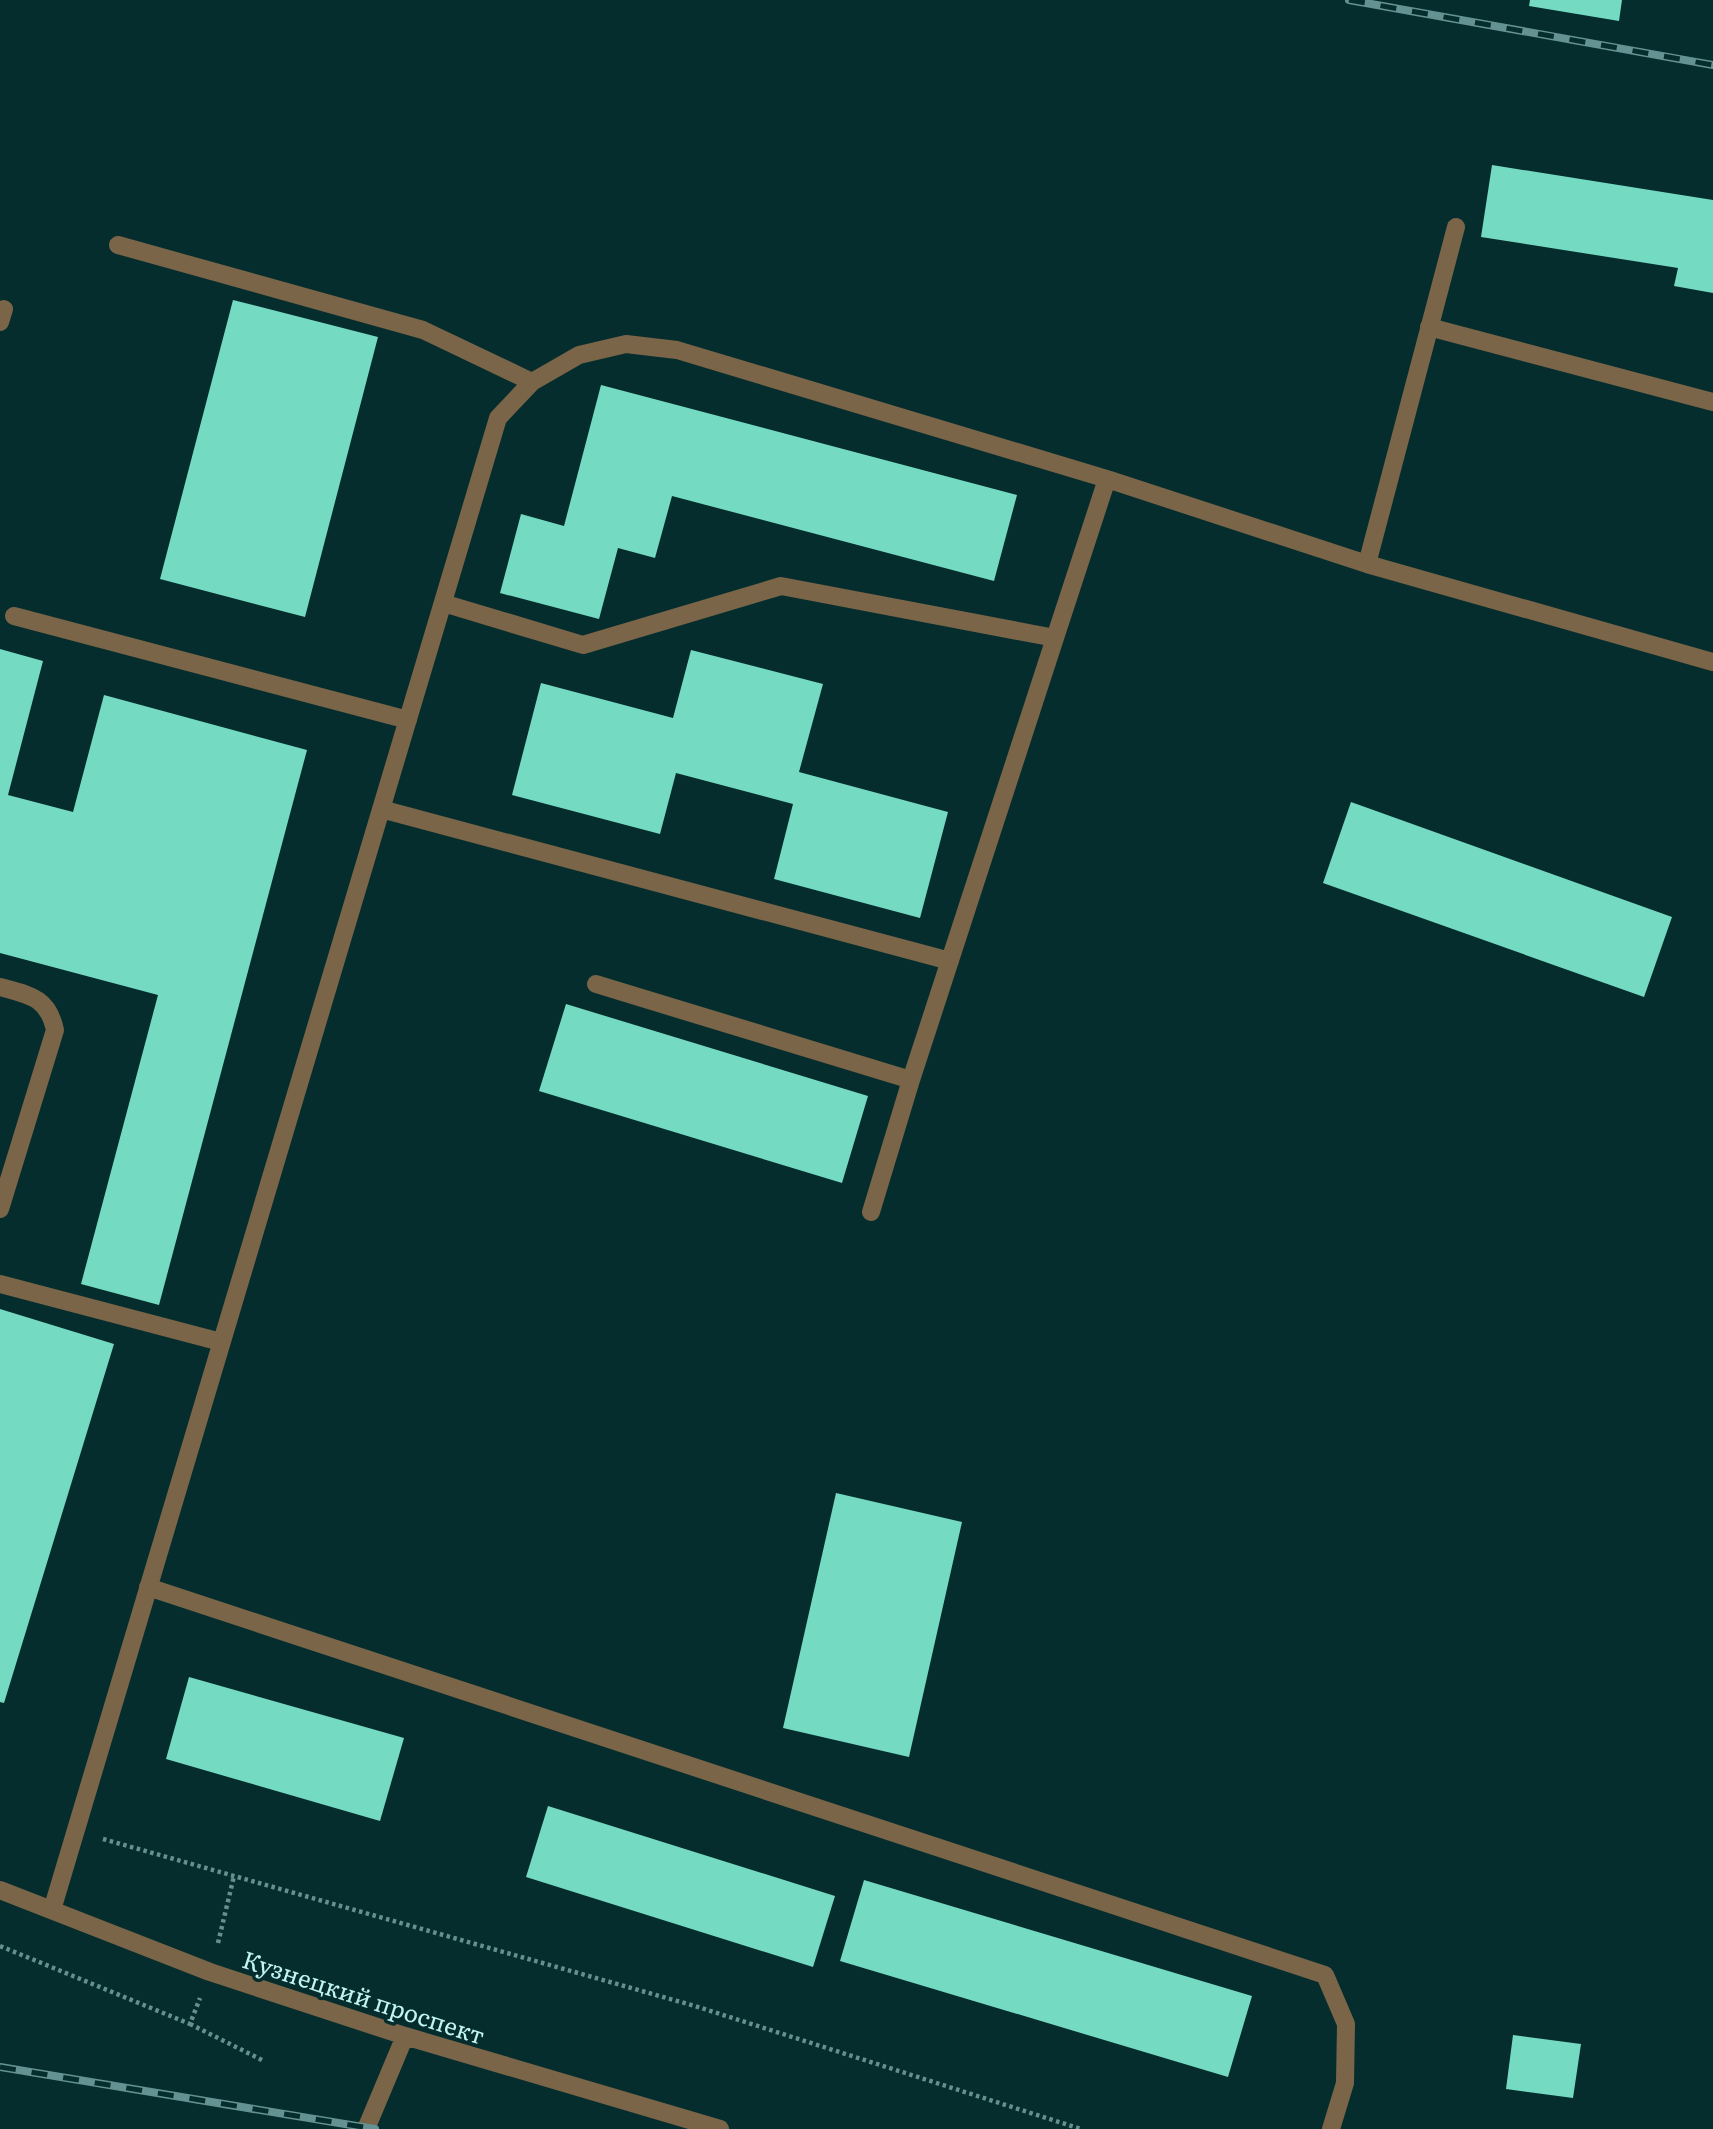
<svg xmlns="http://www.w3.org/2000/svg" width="1713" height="2129" font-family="Literata,serif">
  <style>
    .building { fill: #74dac1 }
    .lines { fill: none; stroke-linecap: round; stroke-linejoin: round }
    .path { stroke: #649190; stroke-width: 4.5; stroke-dasharray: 3.5 3.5; stroke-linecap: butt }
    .minor { stroke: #7a6548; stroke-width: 18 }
    .rail-casing { stroke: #649191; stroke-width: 8 }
    .rail { stroke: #062d2d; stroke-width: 5; stroke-dasharray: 16; stroke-linecap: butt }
    .labels { text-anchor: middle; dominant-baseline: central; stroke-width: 7; stroke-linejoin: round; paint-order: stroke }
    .street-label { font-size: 24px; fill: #c1f4f3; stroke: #062d2d }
  </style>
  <rect width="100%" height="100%" fill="#062d2d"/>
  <!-- building -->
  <path class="building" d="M 1530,0 L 1622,0 L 1619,21 L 1529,6 Z
    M 1492,165 L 1713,200 L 1713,293 L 1674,286 L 1678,268 L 1481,237 Z
    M 233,300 L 378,337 L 305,617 L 160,579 Z
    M 601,385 L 1017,495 L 994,581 L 672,496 L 655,558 L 618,548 L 599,619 L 500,593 L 521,514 L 564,526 Z
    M 0,649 L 43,661 L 8,795 L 73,812 L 104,695 L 307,750 L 159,1305 L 81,1284 L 158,995 L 0,953 Z
    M 691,650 L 823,684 L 799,772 L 948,812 L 920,918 L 774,879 L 793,804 L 676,773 L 660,834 L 512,795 L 541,683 L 673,718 Z
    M 1351,802 L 1672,917 L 1644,997 L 1323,883 Z
    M 566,1004 L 868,1096 L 842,1183 L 539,1091 Z
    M 0,1309 L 114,1344 L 4,1703 L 0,1702 Z
    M 836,1493 L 962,1522 L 909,1757 L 783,1728 Z
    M 189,1677 L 404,1738 L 380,1821 L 166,1759 Z
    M 548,1806 L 835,1896 L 813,1967 L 526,1877 Z
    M 864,1880 L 1252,1996 L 1228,2077 L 840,1961 Z
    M 1513,2035 L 1581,2044 L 1573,2098 L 1506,2089 Z"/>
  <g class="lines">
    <!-- path -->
    <path class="path" d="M 103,1839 L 695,2006 L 1081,2129
      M 218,1943 L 234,1876
      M 0,1946 L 190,2024 L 200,1998
      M 190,2024 L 264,2061"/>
    <!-- minor -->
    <path class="minor" d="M 118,245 L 423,330 L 532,382
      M 0,322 L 4,309
      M 1429,327 L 1713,402
      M 1367,564 L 1456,227
      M 443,603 L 583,645 L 781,586 L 1055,638 L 1107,479
      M 14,616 L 408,720
      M 381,809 L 950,961
      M 596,984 L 911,1080 L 871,1212
      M 0,987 C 29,995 48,997 55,1030 L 0,1209
      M 911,1080 L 1055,638
      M 0,1284 L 221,1342
      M 148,1587 L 1325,1975 L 1346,2024 L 1345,2083 L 1331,2129
      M 0,1890 L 210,1972 L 405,2036 L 720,2129
      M 52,1910 L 498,418 L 532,382 L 579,355 L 626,344 L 677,350 L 1107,479 L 1367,564 L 1713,662
      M 366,2129 L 405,2036"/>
    <!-- rail casing -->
    <g class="rail-casing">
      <path id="rail" d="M 1349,0 L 1713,65
        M 0,2067 L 375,2129"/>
    </g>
    <!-- rail -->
    <use href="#rail" class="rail"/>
  </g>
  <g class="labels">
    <!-- street labels -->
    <g class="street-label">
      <text transform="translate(364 1996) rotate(18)">Кузнецкий проспект</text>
    </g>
  </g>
</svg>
